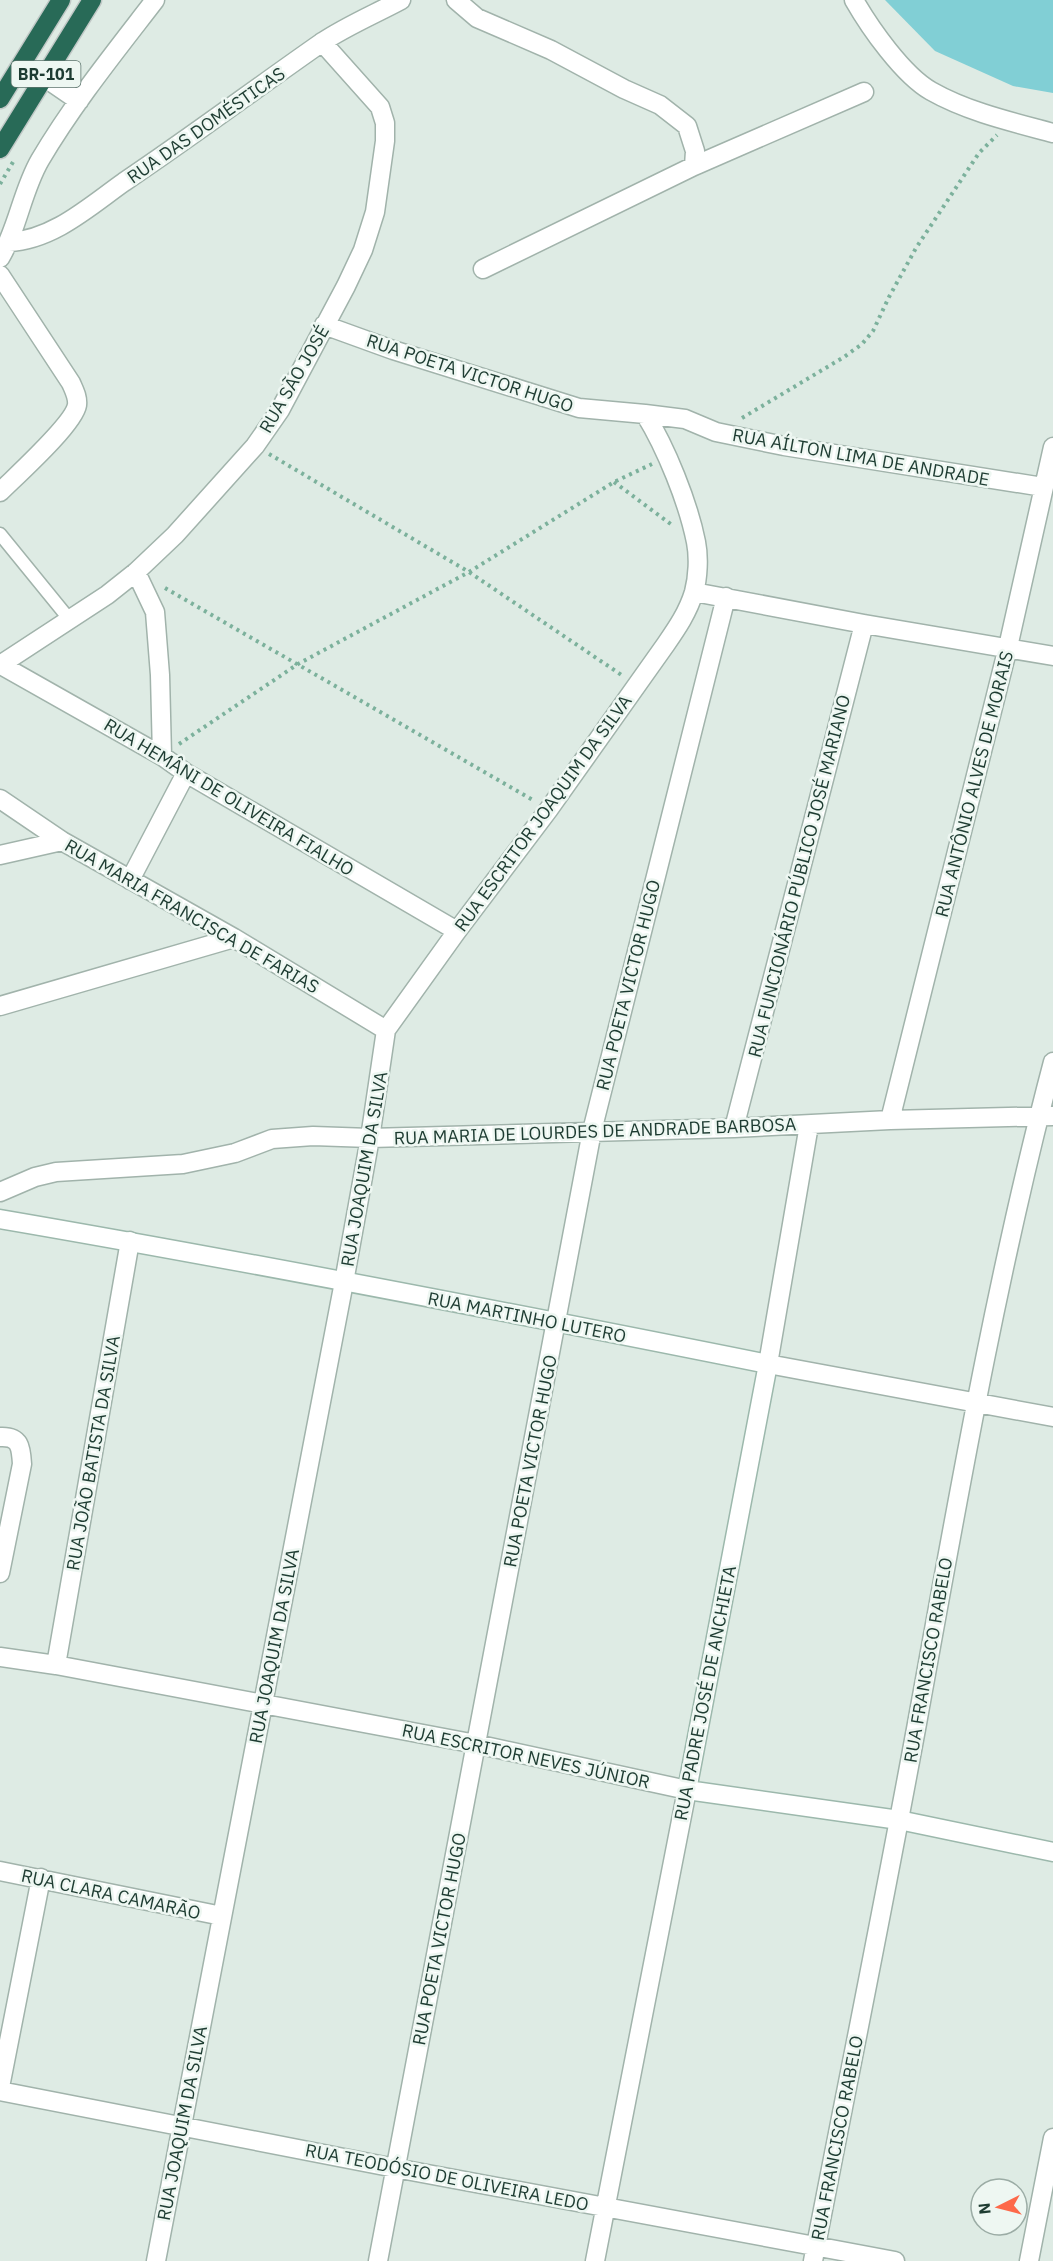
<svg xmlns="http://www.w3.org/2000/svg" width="1053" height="2261" font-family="'IBM Plex Sans',sans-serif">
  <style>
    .water { fill: #81cfd5 }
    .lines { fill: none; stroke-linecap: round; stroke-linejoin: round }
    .lane-casing { stroke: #a1b3ab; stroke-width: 15 }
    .street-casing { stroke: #a1b3ab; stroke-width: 21 }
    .secondary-casing { stroke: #9cb8ac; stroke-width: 21 }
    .highway-casing { stroke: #c0c8c6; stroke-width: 21 }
    .path { stroke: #7cb19c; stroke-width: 4; stroke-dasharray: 3 4.5; stroke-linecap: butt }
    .lane { stroke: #fff; stroke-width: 12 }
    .street { stroke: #fff; stroke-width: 18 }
    .secondary { stroke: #fff; stroke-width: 18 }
    .highway { stroke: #286a57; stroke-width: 18 }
    .labels { text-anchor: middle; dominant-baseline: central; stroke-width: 5; stroke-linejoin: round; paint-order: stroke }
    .shield { fill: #eef7f2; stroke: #5c746c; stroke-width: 1.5 }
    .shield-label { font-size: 16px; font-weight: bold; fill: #1e3c32 }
    .street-label { font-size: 18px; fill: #1e3c32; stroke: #eef7f2 }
  </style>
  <rect width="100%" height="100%" fill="#deebe4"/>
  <!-- water -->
  <path class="water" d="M 885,0 L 1053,0 L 1053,93 L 1013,86 L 935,51 Z"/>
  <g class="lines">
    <!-- lane casing -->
    <g class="lane-casing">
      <path id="lane" d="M 0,534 L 70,620"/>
    </g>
    <!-- street casing -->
    <g class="street-casing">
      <path id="street" d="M 456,0 L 477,18 L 551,50 L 624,89 L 660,105 L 687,126 L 695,151 L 694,166 L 483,269
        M 854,0 C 870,28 903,75 931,91 C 968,112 1012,122 1053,133
        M 44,77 L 79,101
        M 694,166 L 864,92
        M 9,242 C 53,240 90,206 124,182 C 191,137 255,89 321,43 C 346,26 375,14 401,0
        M 0,258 C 18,228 22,191 40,160 C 73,104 115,52 155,0
        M 0,275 L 71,383 C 74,390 78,397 77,405 C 74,424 16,476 0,492
        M 645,414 L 685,419 L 716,432 L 784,446 L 1043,487
        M 136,572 L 155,612 L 160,675 L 162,756
        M 694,592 L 864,624 L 1053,656
        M 0,665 L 107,595 L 136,572 L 175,535 L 255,446 L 280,410 L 346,286 L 363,250 L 375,212 L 385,141 L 385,123 L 380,107 L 322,42
        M 1,665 L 162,756 L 186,773 L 457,931
        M 0,799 L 62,841 L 234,938 L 386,1030
        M 0,855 L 62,841
        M 130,880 L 186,773
        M 0,1006 L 234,938
        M 890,1120 L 1008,647 L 1053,447
        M 809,1125 L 768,1364 L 1053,1417
        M 734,1128 L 864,624
        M 0,1192 L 35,1177 L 56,1172 L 183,1164 L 235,1153 L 272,1139 L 313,1136 L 370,1138 L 734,1128 L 890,1120 L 1053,1116
        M 0,1437 C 20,1436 21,1447 22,1464 L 0,1573
        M 0,1657 L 56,1665 L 476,1744 L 687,1790 L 595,2261
        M 56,1665 L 130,1241
        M 0,1871 L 222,1916
        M 0,2087 L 41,1878
        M 0,2091 L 395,2168 L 895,2261
        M 156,2261 L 344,1282 L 370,1138 L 386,1030 L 457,931 L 549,809 L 666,644 C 677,628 688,612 694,592 C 698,577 699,557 696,542 C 688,502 666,448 645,414 L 579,408 L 393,350 L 324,325
        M 378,2261 L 592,1131 L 726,597
        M 813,2261 C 848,2080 885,1899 918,1718 C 958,1498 996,1278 1053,1062
        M 1029,2261 L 1053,2138"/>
    </g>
    <!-- secondary casing -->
    <g class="secondary-casing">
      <path id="secondary" d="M 0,1219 C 257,1263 513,1313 768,1364 L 687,1790 L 899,1820 L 1053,1852"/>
    </g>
    <!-- highway casing -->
    <g class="highway-casing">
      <path id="highway" d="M 0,99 L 61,0
        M 0,149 L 92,0"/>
    </g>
    <!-- path -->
    <path class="path" d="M 0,184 L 13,162
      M 742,418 L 844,357 L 862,344 L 873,331 L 889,297 L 916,248 L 979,153 L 997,135
      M 269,454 L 469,572 L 623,676
      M 614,482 L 672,525
      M 165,588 L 533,800
      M 179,744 L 298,664 L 469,572 L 614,482 L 652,464"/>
    <!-- lane -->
    <use href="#lane" class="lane"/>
    <!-- street -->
    <use href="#street" class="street"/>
    <!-- secondary -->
    <use href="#secondary" class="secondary"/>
    <!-- highway -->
    <use href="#highway" class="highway"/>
  </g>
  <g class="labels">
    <!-- shield labels -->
    <rect class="shield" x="11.5" y="61" width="69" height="26" rx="4.5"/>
    <g class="shield-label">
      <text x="46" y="74">BR-101</text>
    </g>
    <!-- street labels -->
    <g class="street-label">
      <text transform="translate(206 125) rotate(-35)">RUA DAS DOMÉSTICAS</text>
      <text transform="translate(470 373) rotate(18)">RUA POETA VICTOR HUGO</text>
      <text transform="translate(294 379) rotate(-60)">RUA SÃO JOSÉ</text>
      <text transform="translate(861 457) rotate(10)">RUA AÍLTON LIMA DE ANDRADE</text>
      <text transform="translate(974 784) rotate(-76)">RUA ANTÔNIO ALVES DE MORAIS</text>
      <text transform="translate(229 797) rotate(31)">RUA HEMÂNI DE OLIVEIRA FIALHO</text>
      <text transform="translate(543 813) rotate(-54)">RUA ESCRITOR JOAQUIM DA SILVA</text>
      <text transform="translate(799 876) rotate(-76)">RUA FUNCIONÁRIO PÚBLICO JOSÉ MARIANO</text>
      <text transform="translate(192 916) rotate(30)">RUA MARIA FRANCISCA DE FARIAS</text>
      <text transform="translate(628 985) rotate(-76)">RUA POETA VICTOR HUGO</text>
      <text transform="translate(595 1131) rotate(-2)">RUA MARIA DE LOURDES DE ANDRADE BARBOSA</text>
      <text transform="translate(364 1169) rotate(-80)">RUA JOAQUIM DA SILVA</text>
      <text transform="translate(527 1317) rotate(11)">RUA MARTINHO LUTERO</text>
      <text transform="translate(93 1453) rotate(-80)">RUA JOÃO BATISTA DA SILVA</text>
      <text transform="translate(530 1461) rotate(-79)">RUA POETA VICTOR HUGO</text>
      <text transform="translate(274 1646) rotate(-79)">RUA JOAQUIM DA SILVA</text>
      <text transform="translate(928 1660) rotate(-80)">RUA FRANCISCO RABELO</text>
      <text transform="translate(705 1693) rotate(-79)">RUA PADRE JOSÉ DE ANCHIETA</text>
      <text transform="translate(526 1756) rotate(12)">RUA ESCRITOR NEVES JÚNIOR</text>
      <text transform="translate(111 1894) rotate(12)">RUA CLARA CAMARÃO</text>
      <text transform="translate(439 1939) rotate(-79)">RUA POETA VICTOR HUGO</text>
      <text transform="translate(182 2123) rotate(-79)">RUA JOAQUIM DA SILVA</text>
      <text transform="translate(837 2138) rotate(-79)">RUA FRANCISCO RABELO</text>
      <text transform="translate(447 2177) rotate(11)">RUA TEODÓSIO DE OLIVEIRA LEDO</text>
    </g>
  </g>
  <!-- north arrow -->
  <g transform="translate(999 2207) rotate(264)"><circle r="28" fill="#eef7f2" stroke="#9baca5" stroke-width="1.5"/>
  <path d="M0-4.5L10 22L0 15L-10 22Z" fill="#fd694a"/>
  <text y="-9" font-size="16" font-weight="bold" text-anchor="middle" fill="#1e3c32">N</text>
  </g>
</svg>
